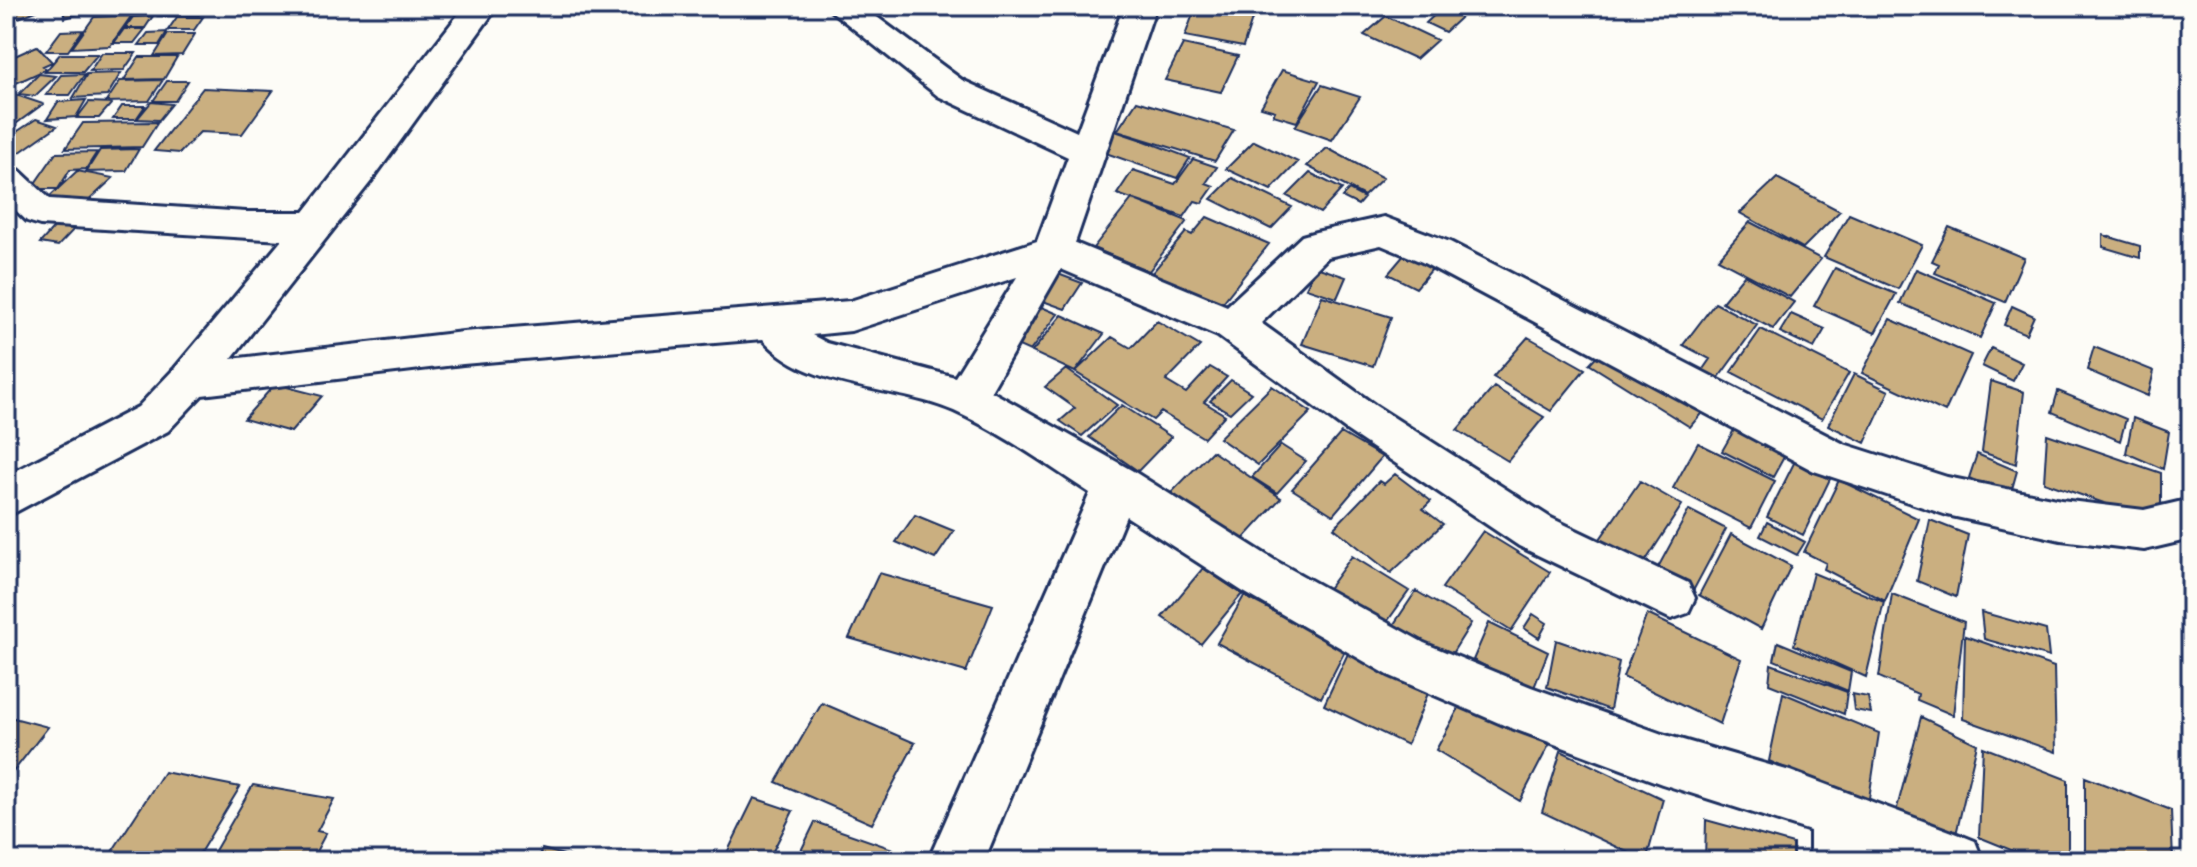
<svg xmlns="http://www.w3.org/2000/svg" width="2197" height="867" font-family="Caveat,sans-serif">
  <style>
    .building { fill: #caaf80; stroke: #1b2f5e; stroke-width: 2 }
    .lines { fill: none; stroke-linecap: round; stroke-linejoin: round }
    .minor-casing { stroke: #1b2f5e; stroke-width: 6 }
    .minor { fill: #fdfcf7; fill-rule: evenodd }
  </style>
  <rect width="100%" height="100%" fill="#fdfcf7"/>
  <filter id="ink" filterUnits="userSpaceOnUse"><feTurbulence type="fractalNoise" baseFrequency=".0125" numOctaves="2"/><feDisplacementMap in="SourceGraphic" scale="16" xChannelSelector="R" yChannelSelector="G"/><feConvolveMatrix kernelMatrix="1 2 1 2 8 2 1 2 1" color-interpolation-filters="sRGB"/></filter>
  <g filter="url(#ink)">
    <!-- building -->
    <path class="building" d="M 15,6 L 39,6 L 41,9 L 6,23 L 6,9 Z
      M 62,6 L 106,6 L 65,18 Z
      M 141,6 L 161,6 L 155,15 L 135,15 Z
      M 165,6 L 204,6 L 198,16 L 158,16 Z
      M 1196,6 L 1253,16 L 1243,47 L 1185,36 Z
      M 1444,6 L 1473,6 L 1445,32 L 1426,23 Z
      M 1655,6 L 1687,6 L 1678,15 Z
      M 132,15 L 110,46 L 72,48 L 94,17 Z
      M 153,16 L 145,28 L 125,28 L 133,17 Z
      M 1386,16 L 1437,40 L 1416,59 L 1364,35 Z
      M 177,17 L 203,17 L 194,30 L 168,30 Z
      M 124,29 L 145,29 L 134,43 L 114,43 Z
      M 83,30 L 68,51 L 46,51 L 61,31 Z
      M 167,32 L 159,45 L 139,45 L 148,33 Z
      M 168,34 L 195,34 L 182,55 L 154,56 Z
      M 1183,44 L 1238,56 L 1221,92 L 1165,80 Z
      M 37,46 L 52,62 L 43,66 L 47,69 L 14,84 L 6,76 L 6,60 Z
      M 102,53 L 136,53 L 124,70 L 90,71 Z
      M 60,54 L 98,54 L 83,72 L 45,72 Z
      M 139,57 L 177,57 L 164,79 L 124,80 Z
      M 1282,70 L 1319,81 L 1297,122 L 1273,115 L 1275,111 L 1261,107 Z
      M 121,73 L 107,96 L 73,98 L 87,74 Z
      M 39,74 L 56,76 L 35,96 L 19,94 Z
      M 85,74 L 70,95 L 46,95 L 61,75 Z
      M 163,80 L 149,101 L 106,102 L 120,81 Z
      M 167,81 L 188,81 L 175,101 L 153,101 Z
      M 1322,85 L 1360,97 L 1332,140 L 1295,127 Z
      M 203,88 L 273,91 L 242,134 L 200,132 L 180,153 L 154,151 Z
      M 16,95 L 43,104 L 6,131 L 6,102 Z
      M 86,100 L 76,117 L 47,119 L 58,102 Z
      M 1137,101 L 1234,130 L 1215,161 L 1117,131 Z
      M 89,102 L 112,103 L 99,118 L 77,118 Z
      M 151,102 L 172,104 L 159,120 L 137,119 Z
      M 122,106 L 145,106 L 136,119 L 113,119 Z
      M 36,119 L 57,126 L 16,155 L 6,152 L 6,139 Z
      M 158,122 L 142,147 L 65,149 L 83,123 Z
      M 1115,131 L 1145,141 L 1190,158 L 1177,178 L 1100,151 Z
      M 1254,141 L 1298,162 L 1271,190 L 1226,169 Z
      M 1327,148 L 1383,178 L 1364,196 L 1307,166 Z
      M 139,149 L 126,171 L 86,172 L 100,150 Z
      M 97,152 L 86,169 L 70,170 L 58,189 L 31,189 L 56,153 Z
      M 1193,159 L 1217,167 L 1206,183 L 1214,186 L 1202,203 L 1195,201 L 1184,217 L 1117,194 L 1133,170 L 1175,184 Z
      M 77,171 L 113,178 L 83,206 L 47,199 Z
      M 1310,173 L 1342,189 L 1320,213 L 1287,196 Z
      M 1232,178 L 1292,207 L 1271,229 L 1211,199 Z
      M 1777,178 L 1840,211 L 1803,248 L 1740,213 Z
      M 1349,190 L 1364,198 L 1358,205 L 1342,197 Z
      M 1132,199 L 1187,221 L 1149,271 L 1093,248 Z
      M 1849,214 L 1922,245 L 1898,289 L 1824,257 Z
      M 1207,217 L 1269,244 L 1216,311 L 1147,279 L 1186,232 L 1192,235 Z
      M 1750,222 L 1821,259 L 1790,297 L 1718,259 Z
      M 58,223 L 77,226 L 58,246 L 40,243 Z
      M 1949,227 L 2024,258 L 2005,302 L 1935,273 L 1939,264 L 1932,261 Z
      M 2103,235 L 2140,246 L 2140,258 L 2103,247 Z
      M 1410,248 L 1438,262 L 1416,288 L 1388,274 Z
      M 1316,267 L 1346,277 L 1337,298 L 1306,288 Z
      M 1835,268 L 1896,294 L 1875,333 L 1814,306 Z
      M 1916,269 L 1996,303 L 1980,338 L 1900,303 Z
      M 1050,271 L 1082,283 L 1065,309 L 1032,297 Z
      M 1744,275 L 1794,302 L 1773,329 L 1722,302 Z
      M 1322,296 L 1391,317 L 1373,366 L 1302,344 Z
      M 1032,303 L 1058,314 L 1030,351 L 1003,339 Z
      M 1715,303 L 1757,325 L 1717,380 L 1701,372 L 1710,359 L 1683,345 Z
      M 2012,306 L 2034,316 L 2026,334 L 2004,325 Z
      M 1791,314 L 1825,329 L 1814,348 L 1780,332 Z
      M 1062,315 L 1104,334 L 1075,372 L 1032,352 Z
      M 1890,319 L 1971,355 L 1945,412 L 1862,373 Z
      M 1157,321 L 1200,346 L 1166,381 L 1186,393 L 1210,367 L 1227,377 L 1204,402 L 1225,415 L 1204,438 L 1161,412 L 1153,420 L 1075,372 L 1112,337 L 1131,348 Z
      M 1761,329 L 1849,373 L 1822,419 L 1731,372 Z
      M 1528,337 L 1585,369 L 1551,411 L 1493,377 Z
      M 2094,347 L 2154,371 L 2148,396 L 2087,370 Z
      M 1604,348 L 1705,409 L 1690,427 L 1589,364 Z
      M 1991,348 L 2022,363 L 2013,381 L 1982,366 Z
      M 1066,369 L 1117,405 L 1082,436 L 1060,421 L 1075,408 L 1045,387 Z
      M 1854,374 L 1889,391 L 1865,443 L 1828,425 Z
      M 1231,380 L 1251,393 L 1230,413 L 1210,401 Z
      M 1991,381 L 2024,392 L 2016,464 L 1982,452 Z
      M 275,384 L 322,396 L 291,432 L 244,419 Z
      M 1272,386 L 1311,412 L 1258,465 L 1219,438 Z
      M 1494,387 L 1544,417 L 1508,461 L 1457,430 Z
      M 2058,391 L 2126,419 L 2120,441 L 2052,412 Z
      M 1122,405 L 1171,437 L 1138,471 L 1089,437 Z
      M 2133,418 L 2169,432 L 2163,469 L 2126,453 Z
      M 1738,423 L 1789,448 L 1773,477 L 1722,451 Z
      M 1341,433 L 1382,457 L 1333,515 L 1292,489 Z
      M 2047,434 L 2161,473 L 2161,523 L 2044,482 Z
      M 1698,443 L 1775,481 L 1751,528 L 1673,488 Z
      M 1281,445 L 1306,461 L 1277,493 L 1252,477 Z
      M 1212,451 L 1281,498 L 1237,546 L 1168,496 Z
      M 1977,454 L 2017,471 L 2010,496 L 1969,478 Z
      M 1795,461 L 1830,479 L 1803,535 L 1767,517 Z
      M 1395,474 L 1431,501 L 1423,509 L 1443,524 L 1391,573 L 1334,528 L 1379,481 L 1384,484 Z
      M 1839,480 L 1919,519 L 1885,601 L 1824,569 L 1826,563 L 1804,552 Z
      M 1640,481 L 1682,505 L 1641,568 L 1598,542 Z
      M 1689,510 L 1726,529 L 1693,591 L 1656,571 Z
      M 915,515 L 954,531 L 935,559 L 896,542 Z
      M 1930,520 L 1968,535 L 1956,597 L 1917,581 Z
      M 1767,522 L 1805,542 L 1797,555 L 1760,536 Z
      M 1483,531 L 1550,572 L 1511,631 L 1442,588 Z
      M 1731,534 L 1791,566 L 1761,629 L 1699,595 Z
      M 1352,556 L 1409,591 L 1384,626 L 1327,590 Z
      M 1203,568 L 1242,594 L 1201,644 L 1162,617 Z
      M 879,573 L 993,605 L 966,672 L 849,638 Z
      M 1813,573 L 1884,602 L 1866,677 L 1794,645 Z
      M 1416,591 L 1471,623 L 1448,660 L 1392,627 Z
      M 1892,594 L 1964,622 L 1953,715 L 1917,700 L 1918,694 L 1879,677 Z
      M 1244,596 L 1346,649 L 1321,698 L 1217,643 Z
      M 1981,612 L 2046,630 L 2049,657 L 1984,639 Z
      M 1533,614 L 1547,623 L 1539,638 L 1524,628 Z
      M 1647,614 L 1741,659 L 1720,724 L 1623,677 Z
      M 1489,623 L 1548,652 L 1533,690 L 1473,660 Z
      M 1965,636 L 2054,667 L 2056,752 L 1963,719 Z
      M 1556,640 L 1619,662 L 1610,710 L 1547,687 Z
      M 1778,642 L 1851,672 L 1848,691 L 1774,660 Z
      M 1350,649 L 1431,686 L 1407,745 L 1324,705 Z
      M 1771,664 L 1847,692 L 1844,714 L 1769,684 Z
      M 1783,693 L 1879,733 L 1868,805 L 1769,761 Z
      M 1852,694 L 1868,697 L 1871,713 L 1854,710 Z
      M 1466,695 L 1549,745 L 1520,801 L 1436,750 Z
      M 822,703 L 915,743 L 872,824 L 776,782 Z
      M 6,716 L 48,727 L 6,781 Z
      M 1921,717 L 1977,744 L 1954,843 L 1896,812 Z
      M 2189,731 L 2191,731 L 2191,797 L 2188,795 Z
      M 1983,747 L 2068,780 L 2068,861 L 2038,861 L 1979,837 Z
      M 1561,751 L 1663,799 L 1646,861 L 1542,812 Z
      M 164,772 L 240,787 L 195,861 L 106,861 Z
      M 2085,777 L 2171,810 L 2173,861 L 2085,861 Z
      M 253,785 L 334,799 L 317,831 L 326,833 L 311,861 L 209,861 Z
      M 754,798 L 793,811 L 768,861 L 723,861 Z
      M 1706,820 L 1793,844 L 1793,861 L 1705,861 Z
      M 815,822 L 893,849 L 888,861 L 796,861 Z
      M 542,849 L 586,861 L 536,861 Z"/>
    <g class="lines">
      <!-- minor casing -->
      <g class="minor-casing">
        <path id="minor" d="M 465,6 L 498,6 L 372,180 L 231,359 L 463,332 L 850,301 L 1037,241 L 1068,157 L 938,96 L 825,6 L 862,6 L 962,80 L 1077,132 L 1124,6 L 1156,6 L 1075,243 L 1227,306 L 1302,236 L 1316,232 L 1384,217 L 1450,242 L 1844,444 L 1947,477 L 2061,500 L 2144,510 L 2191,499 L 2191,539 L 2144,550 L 2061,540 L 1947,515 L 1814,471 L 1422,262 L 1381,245 L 1328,257 L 1261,323 L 1376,406 L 1551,518 L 1688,583 L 1695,598 L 1688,613 L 1671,619 L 1519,546 L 1346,430 L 1218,336 L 1061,269 L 991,391 L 1133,471 L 1276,561 L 1424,643 L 1531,687 L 1662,734 L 1790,771 L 1955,833 L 1975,841 L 1983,861 L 1885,861 L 1865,853 L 1866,861 L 1810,861 L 1810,831 L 1662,784 L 1506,726 L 1388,675 L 1242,591 L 1126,516 L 984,861 L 928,861 L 1090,493 C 1046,464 1002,433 954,411 C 894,385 808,391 763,339 L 463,364 L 202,395 L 168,431 L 6,517 L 6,476 L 138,407 L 175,368 L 282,240 L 40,225 L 27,221 L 6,201 L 6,166 L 19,170 L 50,199 L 246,212 L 304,212 ZM 1017,277 L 955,377 L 827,343 L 812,335 L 851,331 Z"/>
      </g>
      <!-- minor -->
      <use href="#minor" class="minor"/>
    </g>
  </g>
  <!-- margin -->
  <rect width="2197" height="867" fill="none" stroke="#fdfcf7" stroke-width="32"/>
  <rect x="16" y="16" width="2165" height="835" fill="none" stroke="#1b2f5e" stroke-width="3" filter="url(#ink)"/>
</svg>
